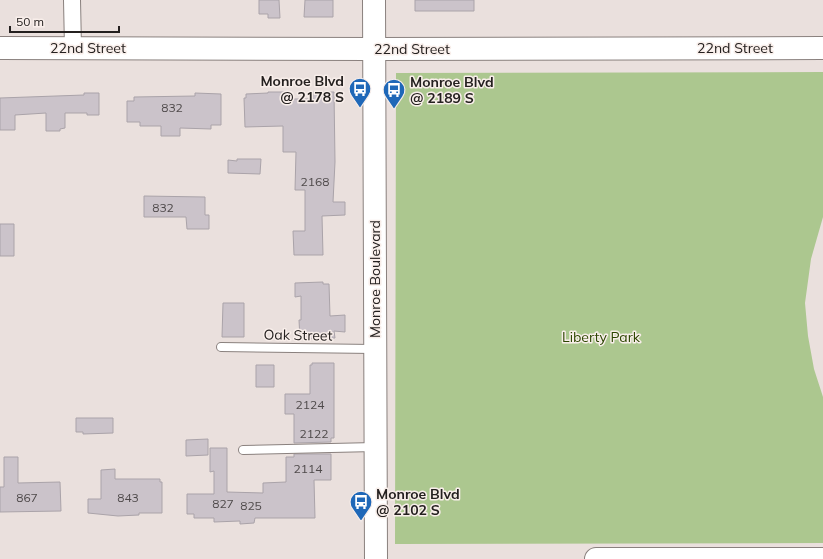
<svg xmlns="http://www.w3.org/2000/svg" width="823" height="559" font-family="Mulish,sans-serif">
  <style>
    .green { fill: #acc78f }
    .building { fill: #cbc3ca; stroke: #aaa3a9 }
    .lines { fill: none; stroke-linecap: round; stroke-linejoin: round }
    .lane-casing { stroke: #8a817e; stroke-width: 10 }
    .street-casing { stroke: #8a817e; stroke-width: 18 }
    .secondary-casing { stroke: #8a817e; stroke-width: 24 }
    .lane { stroke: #fff; stroke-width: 8 }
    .street { stroke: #fff; stroke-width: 16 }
    .secondary { stroke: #fff; stroke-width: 22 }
    .labels { text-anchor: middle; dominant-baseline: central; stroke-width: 3; stroke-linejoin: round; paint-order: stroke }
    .number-label { font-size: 12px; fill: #4e494a }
    .street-label { font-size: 14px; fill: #24201f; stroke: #f8eeea }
    .poi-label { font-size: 14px; font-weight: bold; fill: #24201f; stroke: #f8eeea; text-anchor: start }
    .park-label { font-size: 14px; fill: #2c4501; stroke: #f8eeea }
  </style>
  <rect width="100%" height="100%" fill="#eae0dd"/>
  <!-- green -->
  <path class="green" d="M 823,72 L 823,217 L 811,259 L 805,303 L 808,336 L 814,369 L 823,397 L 823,543 L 395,544 L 396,73 Z"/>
  <!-- building -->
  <path class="building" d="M 259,0 L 279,0 L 280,18 L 268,18 L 268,14 L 259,14 Z
    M 305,0 L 333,0 L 333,17 L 304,17 Z
    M 415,0 L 474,0 L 474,11 L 415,11 Z
    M 268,92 L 290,92 L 290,99 L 313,99 L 313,92 L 334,92 L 335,162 L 333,202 L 345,202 L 345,215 L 322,216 L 323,255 L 294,255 L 293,231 L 305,231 L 305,190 L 295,190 L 296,152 L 283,152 L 283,126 L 245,127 L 244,98 L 246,98 L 246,94 L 268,93 Z
    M 84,93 L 99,93 L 99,115 L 87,115 L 87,113 L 65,113 L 65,128 L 60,129 L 60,131 L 46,131 L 46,113 L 15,115 L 15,130 L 0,130 L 0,98 L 84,95 Z
    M 195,93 L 221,94 L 221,125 L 211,125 L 211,129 L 180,128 L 180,136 L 161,136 L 161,126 L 140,126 L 140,122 L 127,122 L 127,101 L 134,101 L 134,97 L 195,96 Z
    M 237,159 L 261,159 L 260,174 L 228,173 L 228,160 L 237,161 Z
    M 144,196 L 205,197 L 205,215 L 209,215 L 209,229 L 187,229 L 186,217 L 144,217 Z
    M 0,224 L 14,224 L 14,256 L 0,256 Z
    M 323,282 L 323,284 L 329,284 L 330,316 L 345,315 L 345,332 L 334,331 L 335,338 L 300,339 L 299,320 L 301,320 L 301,296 L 295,297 L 295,283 Z
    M 223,303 L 244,303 L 244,337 L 222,337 Z
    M 312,363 L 334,363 L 334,438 L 331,438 L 331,442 L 294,443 L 294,414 L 285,414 L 285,394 L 310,394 L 310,365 L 312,365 Z
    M 256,365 L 274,365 L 274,387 L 256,387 Z
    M 76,418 L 113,418 L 113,433 L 83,434 L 83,432 L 76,432 Z
    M 208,439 L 208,455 L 186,456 L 186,440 Z
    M 210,448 L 227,448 L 227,492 L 263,493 L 263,483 L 286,482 L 286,457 L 294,457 L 294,454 L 331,454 L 331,480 L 314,480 L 315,518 L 255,518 L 254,523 L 240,524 L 240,521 L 214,522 L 214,518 L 194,518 L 194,514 L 187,514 L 187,494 L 214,494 L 214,471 L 210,472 Z
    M 4,457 L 18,457 L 18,483 L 60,482 L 61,511 L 0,512 L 0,487 L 4,487 Z
    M 115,469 L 115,479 L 160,479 L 160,482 L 162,482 L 162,513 L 139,513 L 139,515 L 118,516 L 88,513 L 88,499 L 101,499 L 101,470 Z"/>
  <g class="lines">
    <!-- lane casing -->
    <g class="lane-casing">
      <path id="lane" d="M 221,347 L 374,349
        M 243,450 L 375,447"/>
    </g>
    <!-- street casing -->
    <g class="street-casing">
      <path id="street" d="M 72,0 L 73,48"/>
    </g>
    <!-- secondary casing -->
    <g class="secondary-casing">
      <path id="secondary" d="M 374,0 L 376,559
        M 0,48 L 374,49 L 823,48
        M 596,559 L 823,559"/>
    </g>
    <!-- lane -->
    <use href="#lane" class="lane"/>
    <!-- street -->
    <use href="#street" class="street"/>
    <!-- secondary -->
    <use href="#secondary" class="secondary"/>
  </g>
  <!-- icons -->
  <defs>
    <g id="bus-pin" transform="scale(1.15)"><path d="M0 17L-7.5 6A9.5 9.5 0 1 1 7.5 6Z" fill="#1f68b8" stroke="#f8eeea"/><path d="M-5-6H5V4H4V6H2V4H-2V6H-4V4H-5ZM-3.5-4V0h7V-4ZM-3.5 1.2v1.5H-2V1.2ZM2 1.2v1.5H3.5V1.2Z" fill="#fff"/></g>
  </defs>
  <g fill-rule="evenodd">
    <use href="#bus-pin" x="360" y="89"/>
    <use href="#bus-pin" x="394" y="90"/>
    <use href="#bus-pin" x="361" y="502"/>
  </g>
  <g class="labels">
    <!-- number labels -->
    <g class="number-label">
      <text x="172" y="107">832</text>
      <text x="315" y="181">2168</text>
      <text x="163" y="207">832</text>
      <text x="310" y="404">2124</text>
      <text x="314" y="433">2122</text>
      <text x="308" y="468">2114</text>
      <text x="27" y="497">867</text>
      <text x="128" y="497">843</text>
      <text x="223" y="503">827</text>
      <text x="251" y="505">825</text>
    </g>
    <!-- street labels -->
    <g class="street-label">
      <text x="88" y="48">22nd Street</text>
      <text x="735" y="48">22nd Street</text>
      <text x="412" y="49">22nd Street</text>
      <text transform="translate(375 279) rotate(-90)">Monroe Boulevard</text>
      <text transform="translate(298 335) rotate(1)">Oak Street</text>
    </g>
    <!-- poi labels -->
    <g class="poi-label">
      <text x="344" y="81" text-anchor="end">Monroe Blvd<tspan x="344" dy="16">@ 2178 S</tspan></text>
      <text x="410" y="82">Monroe Blvd<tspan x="410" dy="16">@ 2189 S</tspan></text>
      <text x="376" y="494">Monroe Blvd<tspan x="376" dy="16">@ 2102 S</tspan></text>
    </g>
    <!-- park labels -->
    <g class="park-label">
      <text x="601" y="337">Liberty Park</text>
    </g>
  </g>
  <!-- scale -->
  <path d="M10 26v6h109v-6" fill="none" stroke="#24201f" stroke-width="2"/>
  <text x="16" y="26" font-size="12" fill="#24201f" stroke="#f8eeea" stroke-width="3" paint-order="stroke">50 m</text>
</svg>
